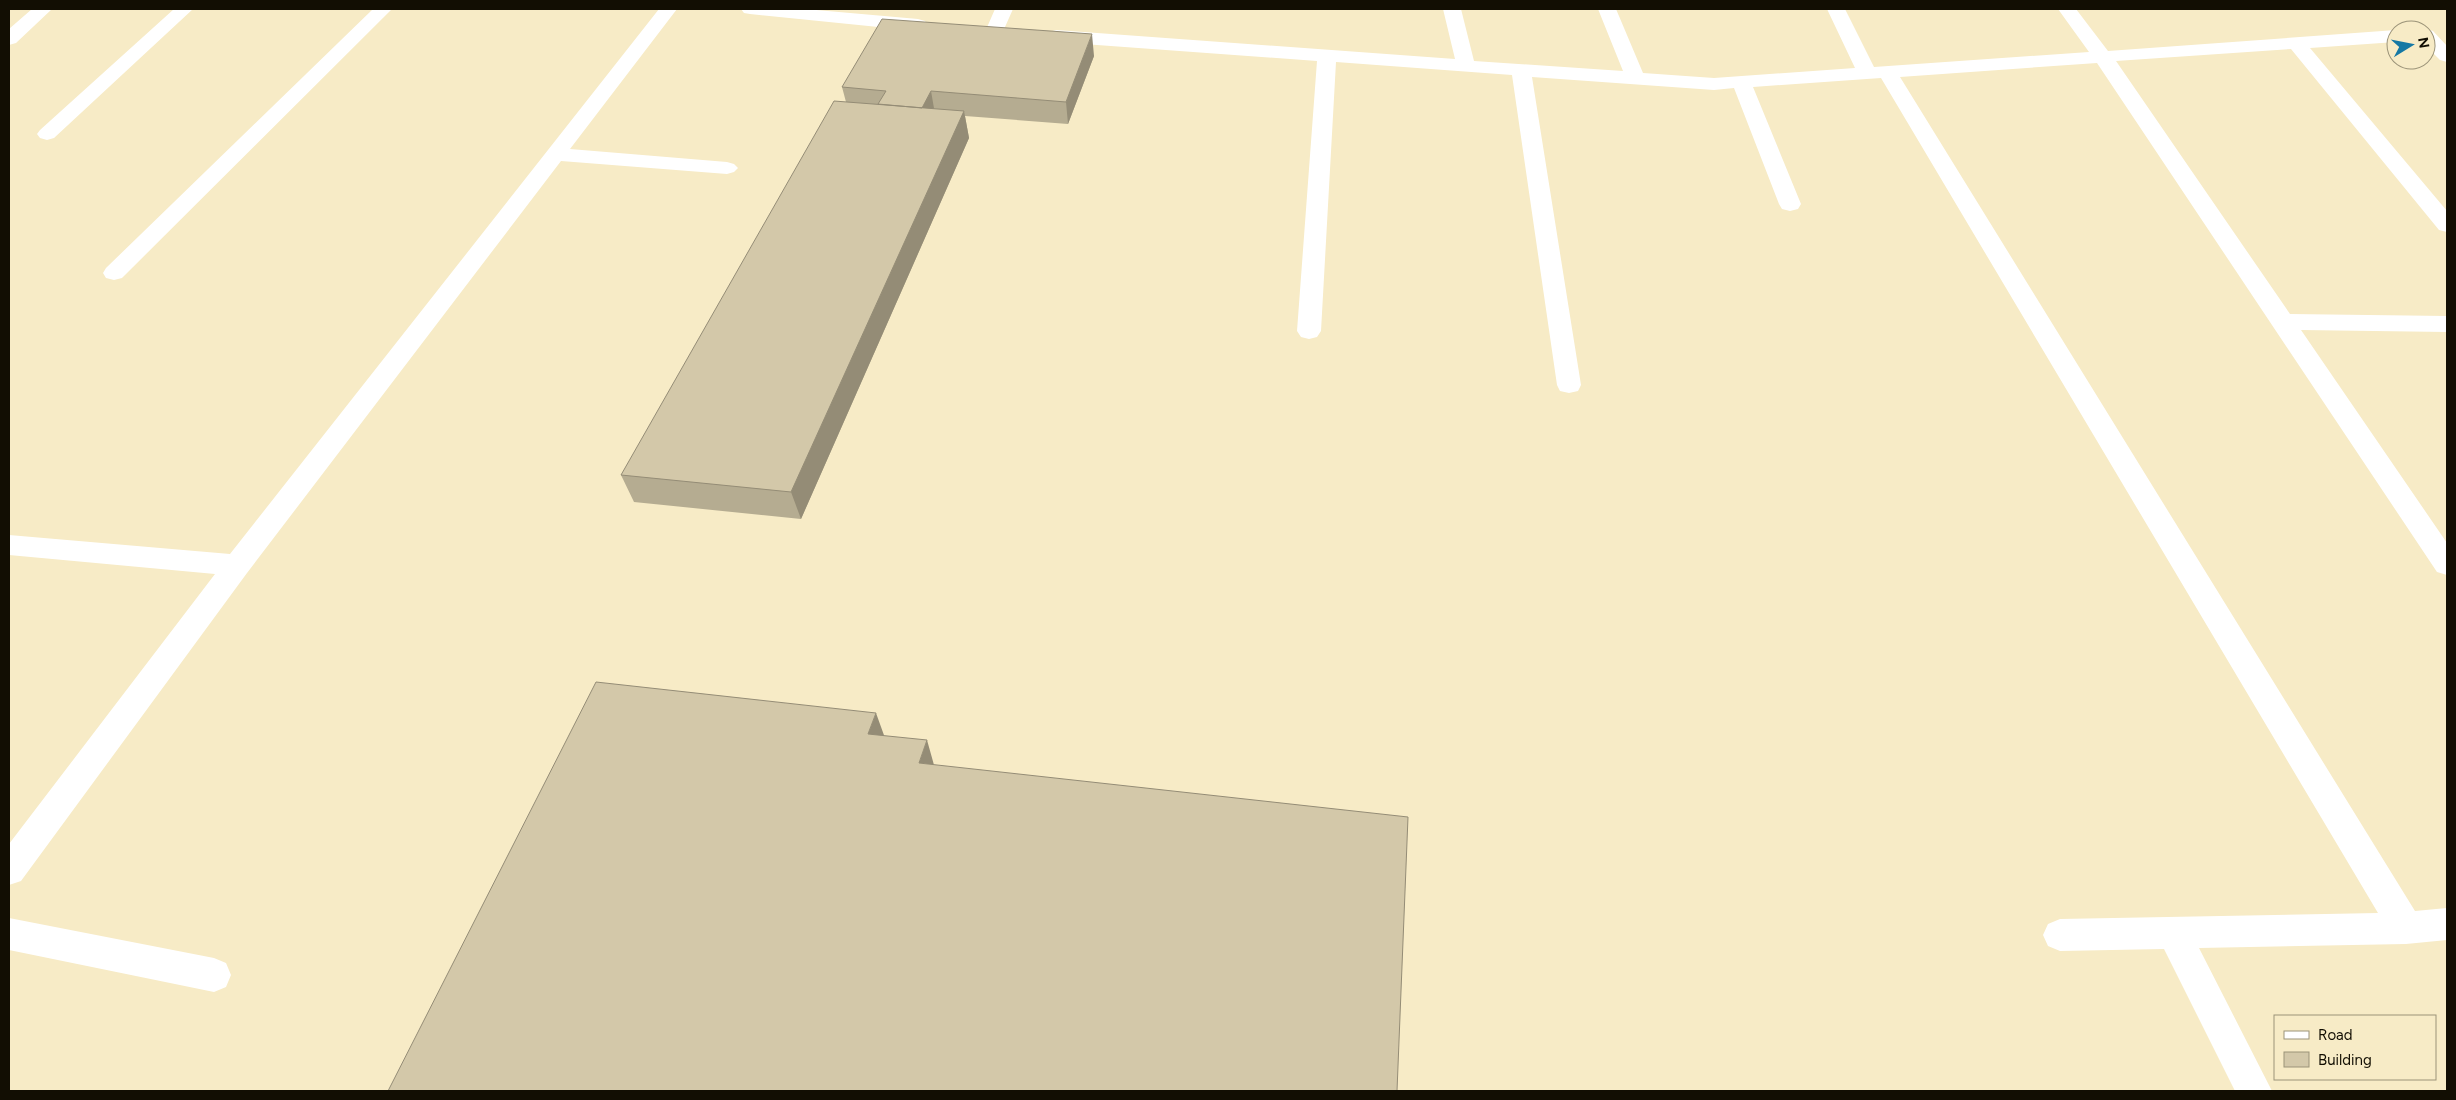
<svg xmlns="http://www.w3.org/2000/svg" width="2456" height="1100" font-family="Figtree,sans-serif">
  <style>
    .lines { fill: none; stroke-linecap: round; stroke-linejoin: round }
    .minor { fill: #fff; fill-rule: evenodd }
    .wall { fill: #b5ac91 }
    .shaded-wall { fill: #948c76 }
    .building { fill: #d3c8a9; stroke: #948c76 }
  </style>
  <rect width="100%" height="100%" fill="#f7ebc6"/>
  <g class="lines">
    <!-- minor -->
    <path class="minor" d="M 32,9 L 52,9 L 16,43 L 9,45 L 9,29 Z
      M 174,9 L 193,9 L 54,138 L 47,140 L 40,138 L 37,134 L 40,130 Z
      M 373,9 L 392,9 L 122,278 L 114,280 L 106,278 L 103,273 L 106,268 Z
      M 659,9 L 677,9 L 570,149 L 727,162 L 734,164 L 738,168 L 734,172 L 727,174 L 561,161 L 247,573 L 21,881 L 9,885 L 9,844 L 215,574 L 9,555 L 9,535 L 230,554 Z
      M 741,9 L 805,9 L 918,19 L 925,21 L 927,25 L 925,29 L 918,31 L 750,14 L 744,13 Z
      M 995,9 L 1013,9 L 1001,36 L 987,36 L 985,32 Z
      M 1443,9 L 1461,9 L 1474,61 L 1623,71 L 1598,9 L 1616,9 L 1643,73 L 1714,78 L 1855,68 L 1827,9 L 1845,9 L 1874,67 L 2089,52 L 2058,9 L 2076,9 L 2108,51 L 2396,30 L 2396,42 L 2310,48 L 2447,211 L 2447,232 L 2439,230 L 2291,49 L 2116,61 L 2290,314 L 2447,316 L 2447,332 L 2301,330 L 2447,543 L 2447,575 L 2437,572 L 2097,63 L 1900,77 L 2415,911 L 2447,908 L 2447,940 L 2406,944 L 2199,948 L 2272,1091 L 2235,1091 L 2164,949 L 2060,951 L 2048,946 L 2043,935 L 2048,924 L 2060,919 L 2378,913 L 1881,78 L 1753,87 L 1801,204 L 1798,209 L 1790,211 L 1782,209 L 1779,204 L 1734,88 L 1714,90 L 1532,77 L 1581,385 L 1578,391 L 1569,393 L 1560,391 L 1557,385 L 1512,75 L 1336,62 L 1321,331 L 1317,337 L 1309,339 L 1301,337 L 1297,331 L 1317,61 L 1056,42 L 1049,40 L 1047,36 L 1049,32 L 1056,30 L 1455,59 Z
      M 2426,29 L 2433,31 L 2447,46 L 2447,62 L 2440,60 L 2426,46 L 2426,30 L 2423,30 Z
      M 9,918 L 214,958 L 226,963 L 231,975 L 226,987 L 214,992 L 9,950 Z"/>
  </g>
  <!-- wall -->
  <path class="wall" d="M 1094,56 L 1068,124 L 965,116 L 969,138 L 801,519 L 634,502 L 621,475 L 846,102 L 842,87 Z"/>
  <!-- shaded-wall -->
  <path class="shaded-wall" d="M 1092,34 L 1094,56 L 1068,124 L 1066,102 Z
    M 931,91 L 935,114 L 920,112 Z
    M 964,111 L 969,138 L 801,519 L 791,492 Z
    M 876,713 L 885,738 L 868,734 Z
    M 927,740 L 934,765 L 919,763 Z"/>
  <!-- building -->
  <path class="building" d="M 882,19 L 1092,34 L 1066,102 L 931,91 L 922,108 L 878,104 L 886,91 L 842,87 Z
    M 834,101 L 964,111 L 791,492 L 621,475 Z
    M 596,682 L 876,713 L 868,734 L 927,740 L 919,763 L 1408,817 L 1397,1091 L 388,1091 Z"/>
  <!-- border -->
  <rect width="2456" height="1100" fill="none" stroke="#120e03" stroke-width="20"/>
  <!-- legend -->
  <rect x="2274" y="1015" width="162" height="65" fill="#f7ebc6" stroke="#9b9378"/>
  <rect x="2284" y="1031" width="25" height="8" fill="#ffffff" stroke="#9b9378"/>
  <text x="2318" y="1040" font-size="15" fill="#120e03">Road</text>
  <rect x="2284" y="1052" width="25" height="15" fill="#d3c8a9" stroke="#9b9378"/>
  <text x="2318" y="1065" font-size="15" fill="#120e03">Building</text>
  <!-- north arrow -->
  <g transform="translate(2411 45) rotate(80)"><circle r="24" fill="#f7ebc6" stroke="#9b9378"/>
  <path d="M0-4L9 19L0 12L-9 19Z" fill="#1578a4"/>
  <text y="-8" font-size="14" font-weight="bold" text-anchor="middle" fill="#120e03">N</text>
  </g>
</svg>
